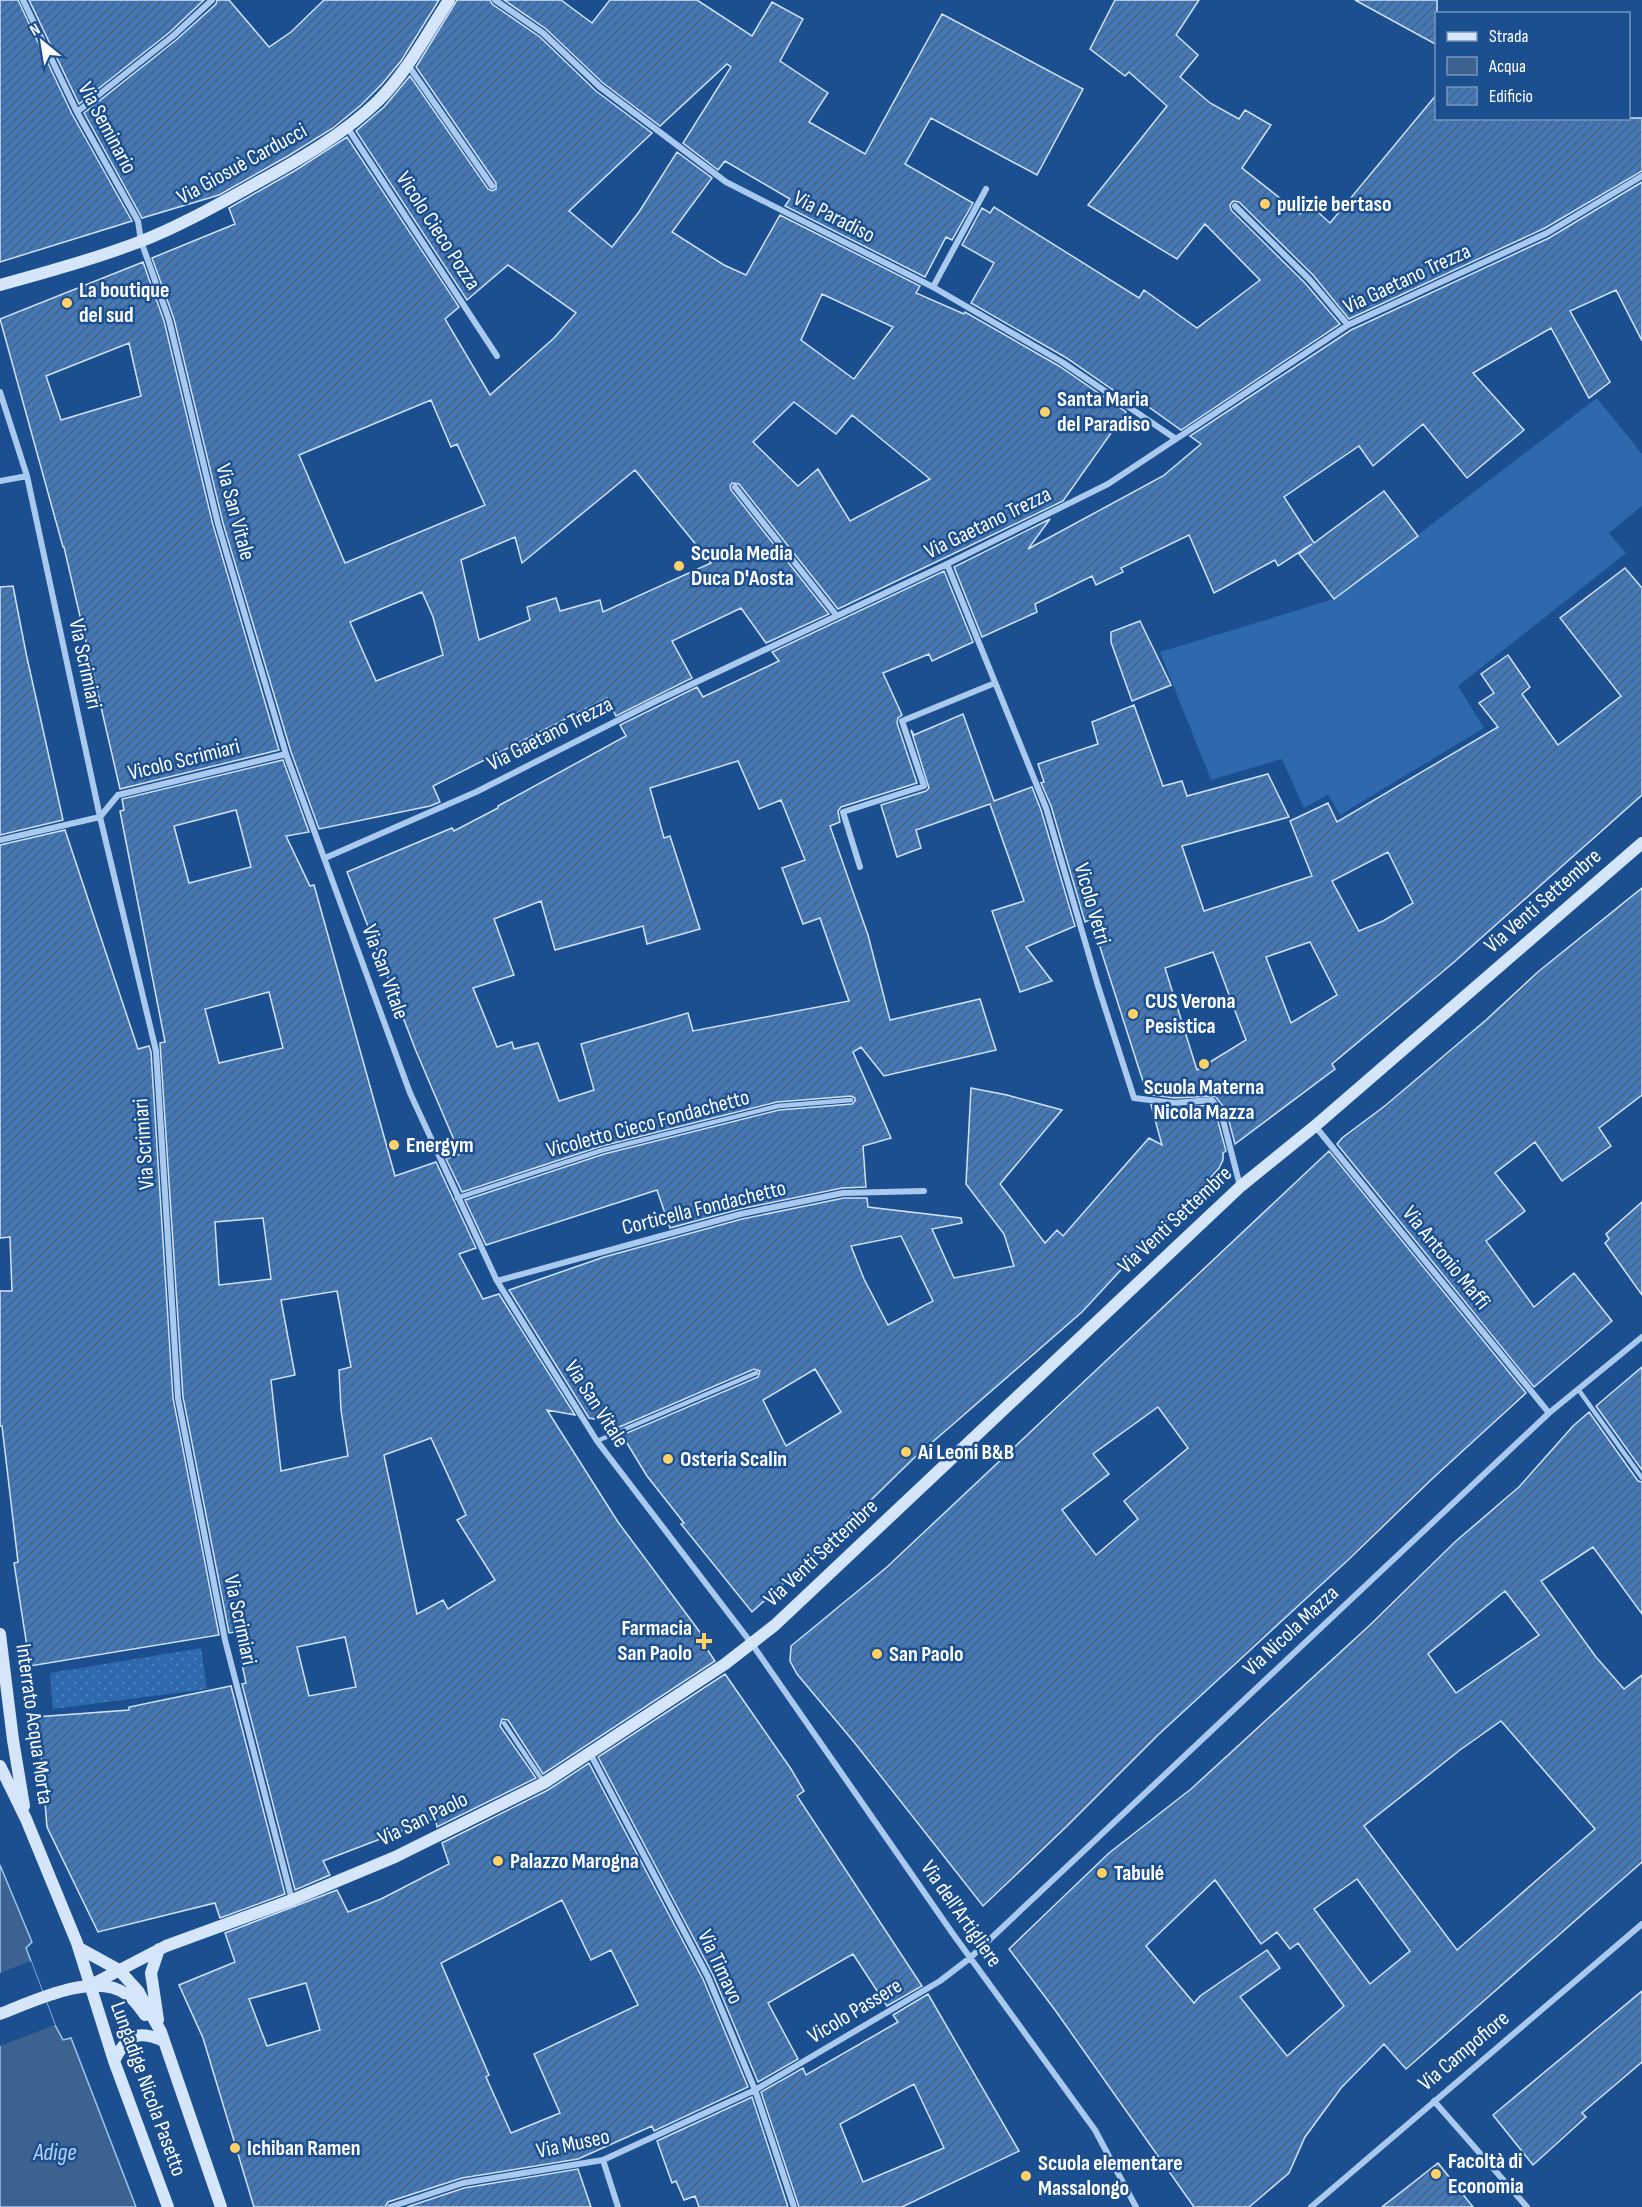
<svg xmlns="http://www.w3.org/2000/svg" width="1642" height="2207" font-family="'Sofia Sans Condensed',sans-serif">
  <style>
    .grass { fill: url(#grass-dots) }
    .garden { fill: #2e69ad }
    .water { fill: #3c6290; stroke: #9cc4f0; stroke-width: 1.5 }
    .pier { fill: #1b4f8f }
    .building { fill: url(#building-hatch); stroke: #cfe3fa; stroke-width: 1.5; fill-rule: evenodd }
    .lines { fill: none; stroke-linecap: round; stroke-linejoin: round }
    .lane { stroke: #a9c9ee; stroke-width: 4.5 }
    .street { stroke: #a9c9ee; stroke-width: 6 }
    .secondary { stroke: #d6e6fa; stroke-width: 12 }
    .poi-dot { fill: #ffd166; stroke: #1b4f8f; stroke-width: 2 }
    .labels { text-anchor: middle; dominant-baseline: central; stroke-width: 5; stroke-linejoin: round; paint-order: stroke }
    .street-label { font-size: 22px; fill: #fff; stroke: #1b4f8f }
    .poi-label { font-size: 22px; font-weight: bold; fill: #fff; stroke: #1b4f8f; text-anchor: start }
    .water-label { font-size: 24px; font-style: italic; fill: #b5d3f5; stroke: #1b4f8f }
  </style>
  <defs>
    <pattern id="grass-dots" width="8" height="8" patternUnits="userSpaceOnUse" patternTransform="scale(1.5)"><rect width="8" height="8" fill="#2e69ad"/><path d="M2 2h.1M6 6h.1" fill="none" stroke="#4d80b9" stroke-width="1.8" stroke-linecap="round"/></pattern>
    <pattern id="building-hatch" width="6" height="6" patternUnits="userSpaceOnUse" patternTransform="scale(1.5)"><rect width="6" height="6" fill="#4478b7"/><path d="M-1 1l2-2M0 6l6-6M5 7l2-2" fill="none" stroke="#486282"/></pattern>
  </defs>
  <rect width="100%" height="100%" fill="#1b4f8f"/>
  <!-- grass -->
  <path class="grass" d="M 201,1648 L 207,1689 L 53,1709 L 50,1673 Z"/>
  <!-- garden -->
  <path class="garden" d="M 1597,398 L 1642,454 L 1642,506 L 1609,533 L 1626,553 L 1458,686 L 1484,728 L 1340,815 L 1328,795 L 1304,808 L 1282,759 L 1211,780 L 1160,652 L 1334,599 Z"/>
  <!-- water -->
  <path class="water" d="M 0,1865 L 32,1942 L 26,1948 L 55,2025 L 63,2040 L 71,2038 L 136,2207 L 0,2207 Z"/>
  <!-- pier -->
  <path class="pier" d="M 31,1961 L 55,2025 L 0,2046 L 0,1973 Z"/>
  <!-- building -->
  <path class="building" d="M 0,0 L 18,0 L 72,114 L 132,221 L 0,262 Z
    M 29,0 L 204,0 L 170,32 L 79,104 Z
    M 217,0 L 229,0 L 269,47 L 291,32 L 324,0 L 439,0 L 401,61 L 382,84 L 360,106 L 333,128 L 288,156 L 219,195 L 142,218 L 84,113 L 176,40 L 216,4 Z
    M 457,0 L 490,0 L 492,4 L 540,37 L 596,91 L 652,133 L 569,211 L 612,247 L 639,212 L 677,152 L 712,178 L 672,232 L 724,265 L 746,275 L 780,215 L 920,286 L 916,293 L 964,314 L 965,312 L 1059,366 L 1126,412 L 1063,501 L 838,609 L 739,484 L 732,483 L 730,486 L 731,490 L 829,614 L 766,643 L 741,608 L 672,641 L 692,678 L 616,716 L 607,698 L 433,786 L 440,802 L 430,806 L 319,829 L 291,752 L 223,523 L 174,319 L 152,258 L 235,224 L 229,208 L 296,170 L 347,137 L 459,307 L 445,319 L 490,395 L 554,338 L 576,313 L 508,265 L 467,300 L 356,131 L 384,107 L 410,76 L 488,189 L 492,191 L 496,189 L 496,183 L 416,67 ZM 822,294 L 893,327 L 854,379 L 801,340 ZM 431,400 L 451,447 L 457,444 L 485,505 L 345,563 L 299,455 ZM 794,402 L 836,434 L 852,415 L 930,479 L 850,521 L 818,469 L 798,486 L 753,442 ZM 635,470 L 711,563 L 603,612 L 600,600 L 560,611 L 556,598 L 527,607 L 530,620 L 479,640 L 461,560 L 515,537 L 522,563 ZM 422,592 L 433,617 L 443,655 L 376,681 L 350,622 Z
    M 504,0 L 561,0 L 592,23 L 610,0 L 697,0 L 752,36 L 772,2 L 803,19 L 780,61 L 828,93 L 809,122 L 865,154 L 942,14 L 1083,89 L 1037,175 L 931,118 L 905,164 L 973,203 L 952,240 L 946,237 L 925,277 L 785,206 L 790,199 L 725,161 L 718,170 L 683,143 L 731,67 L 727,64 L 660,126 L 603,83 L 546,29 Z
    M 1115,0 L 1199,0 L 1176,35 L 1198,55 L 1180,77 L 1210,103 L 1239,119 L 1245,110 L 1271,125 L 1242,168 L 1300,214 L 1309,204 L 1330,223 L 1437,94 L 1437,118 L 1642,118 L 1642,171 L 1545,228 L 1349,319 L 1313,275 L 1239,202 L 1233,201 L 1230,205 L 1231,210 L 1305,283 L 1340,324 L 1181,430 L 1136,398 L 1132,403 L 1065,357 L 971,303 L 994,263 L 962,245 L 982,208 L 990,213 L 994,207 L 1139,298 L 1144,290 L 1197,328 L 1260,280 L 1205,224 L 1177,259 L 1088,205 L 1167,106 L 1129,72 L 1125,76 L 1090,49 Z
    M 1355,0 L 1437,0 L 1437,45 Z
    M 1642,182 L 1642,341 L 1616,290 L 1570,311 L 1610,382 L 1589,398 L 1551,328 L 1473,373 L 1524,430 L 1467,478 L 1423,424 L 1373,466 L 1359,446 L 1284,497 L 1314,543 L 1384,491 L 1418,536 L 1334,599 L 1299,554 L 1312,544 L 1278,566 L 1275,560 L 1214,593 L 1189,535 L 1121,568 L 1123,572 L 1096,585 L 1092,576 L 1035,604 L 1037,612 L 982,637 L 954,567 L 1050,519 L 1028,549 L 1163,476 L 1201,444 L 1190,436 L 1351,330 L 1549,238 Z
    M 143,262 L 164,321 L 213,525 L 279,750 L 120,789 L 64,547 L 63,547 L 0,319 ZM 129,343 L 141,396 L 61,420 L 46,376 Z
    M 1625,568 L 1642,588 L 1642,795 L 1453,963 L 1332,1064 L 1335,1069 L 1235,1144 L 1226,1110 L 1215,1096 L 1174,1098 L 1147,1094 L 1091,919 L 1085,922 L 1051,806 L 1041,783 L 1044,782 L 1038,764 L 1098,744 L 1092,722 L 1134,705 L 1163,786 L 1182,781 L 1187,796 L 1268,774 L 1289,817 L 1182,846 L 1204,911 L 1312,876 L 1290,821 L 1328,803 L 1337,822 L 1498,727 L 1479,703 L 1494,693 L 1481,674 L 1508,655 L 1530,687 L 1522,694 L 1558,745 L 1621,696 L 1560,618 ZM 1388,852 L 1413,903 L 1383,921 L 1359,931 L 1332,881 ZM 1310,942 L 1337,995 L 1291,1023 L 1266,957 ZM 1213,952 L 1246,1040 L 1197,1070 L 1165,968 Z
    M 944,571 L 973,642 L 932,661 L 929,654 L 883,673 L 902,715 L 898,718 L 897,723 L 917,783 L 841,807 L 838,811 L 840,822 L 830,826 L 868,935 L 890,1020 L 980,999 L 996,1050 L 884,1076 L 861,1047 L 853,1052 L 891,1138 L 863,1146 L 866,1187 L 842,1188 L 740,1209 L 670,1228 L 657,1190 L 486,1245 L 465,1200 L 604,1154 L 779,1110 L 852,1104 L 855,1101 L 855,1098 L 851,1096 L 777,1102 L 602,1146 L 462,1192 L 446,1159 L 460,1154 L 416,1051 L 347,872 L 452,828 L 454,831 L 498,808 L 498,806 L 626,736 L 620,725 L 697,687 L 703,697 L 779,661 L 772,652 ZM 738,761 L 759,809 L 781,800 L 805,860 L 782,868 L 803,924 L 820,918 L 849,1001 L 693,1031 L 688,1013 L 581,1044 L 594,1090 L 559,1101 L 538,1043 L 514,1049 L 512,1042 L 497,1047 L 473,988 L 514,975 L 494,919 L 541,901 L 555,950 L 643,926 L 647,944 L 700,929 L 670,836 L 664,838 L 650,788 Z
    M 13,586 L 26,653 L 63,820 L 0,835 L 0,587 Z
    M 1140,621 L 1171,685 L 1132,701 L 1111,642 L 1111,632 Z
    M 963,714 L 994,801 L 1032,787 L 1041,810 L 1075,926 L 1026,947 L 1052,981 L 1020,992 L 992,911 L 1024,901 L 990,804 L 916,830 L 921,848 L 897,857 L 881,805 L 926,791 L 929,788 L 911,730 L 914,735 Z
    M 283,760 L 309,832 L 286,836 L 310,886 L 314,885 L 395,1176 L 436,1162 L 476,1248 L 459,1254 L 483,1299 L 499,1294 L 575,1415 L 547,1410 L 618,1522 L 708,1643 L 705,1646 L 715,1661 L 543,1774 L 508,1720 L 502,1719 L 500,1726 L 536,1778 L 437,1827 L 435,1818 L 323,1861 L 330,1875 L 295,1890 L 242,1684 L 246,1683 L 235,1632 L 229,1633 L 183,1397 L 160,1043 L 165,1042 L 120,811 L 124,810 L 122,799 ZM 236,810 L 251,867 L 189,883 L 174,826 ZM 269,992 L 283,1048 L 219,1063 L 205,1009 ZM 263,1218 L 271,1279 L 219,1285 L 215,1222 ZM 337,1291 L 351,1367 L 339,1370 L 341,1410 L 348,1456 L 281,1471 L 271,1380 L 295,1375 L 281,1300 ZM 431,1438 L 466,1515 L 457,1520 L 495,1580 L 448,1609 L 443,1600 L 417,1614 L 384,1455 ZM 345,1637 L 356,1687 L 309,1696 L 297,1647 Z
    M 65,830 L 138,1049 L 149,1046 L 151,1052 L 173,1398 L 219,1635 L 30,1666 L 14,1563 L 18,1562 L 2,1426 L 0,1426 L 0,1291 L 12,1291 L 10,1237 L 0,1238 L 0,845 Z
    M 1642,888 L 1642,1095 L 1599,1128 L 1611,1146 L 1562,1181 L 1535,1142 L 1495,1173 L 1525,1211 L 1486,1241 L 1534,1307 L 1574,1273 L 1612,1321 L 1534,1387 L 1337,1144 L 1342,1138 L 1386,1105 L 1486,1020 L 1539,971 Z
    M 971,1088 L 1007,1095 L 1062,1110 L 1000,1184 L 1045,1243 L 1057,1230 L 1063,1236 L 1149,1138 L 1162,1145 L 1151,1105 L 1174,1108 L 1210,1105 L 1216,1114 L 1226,1151 L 1223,1153 L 1223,1160 L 1219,1168 L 1204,1185 L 1168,1219 L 1082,1312 L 913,1459 L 872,1499 L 850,1517 L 819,1551 L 752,1612 L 681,1524 L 684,1523 L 647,1476 L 622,1435 L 758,1377 L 760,1371 L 754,1369 L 617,1428 L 613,1422 L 589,1418 L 509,1290 L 604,1257 L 742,1219 L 844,1198 L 867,1198 L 868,1207 L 961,1218 L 962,1223 L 932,1229 L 954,1278 L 1014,1266 L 1004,1234 L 966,1184 ZM 901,1236 L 933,1301 L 888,1325 L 864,1279 L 851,1246 ZM 815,1369 L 841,1412 L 786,1446 L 763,1400 Z
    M 1329,1151 L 1526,1393 L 1432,1479 L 1348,1560 L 1158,1735 L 1066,1827 L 983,1906 L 854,1742 L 797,1674 L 790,1661 L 791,1646 L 887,1567 ZM 1158,1407 L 1188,1448 L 1124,1501 L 1138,1519 L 1096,1555 L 1062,1510 L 1109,1474 L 1093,1454 Z
    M 1642,1202 L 1642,1295 L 1605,1243 L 1609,1239 L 1606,1234 Z
    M 1642,1367 L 1642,1470 L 1596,1406 Z
    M 1589,1412 L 1638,1481 L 1642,1482 L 1642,1614 L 1593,1547 L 1541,1581 L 1596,1657 L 1624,1689 L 1642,1675 L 1642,1862 L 1406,2069 L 1384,2044 L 1341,2088 L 1305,2137 L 1289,2173 L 1249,2207 L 1194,2207 L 1055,2010 L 1009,1949 L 1109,1853 L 1191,1789 L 1370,1625 L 1456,1541 L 1519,1487 L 1573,1426 ZM 1505,1591 L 1539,1635 L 1456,1693 L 1428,1654 ZM 1501,1721 L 1595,1829 L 1457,1950 L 1364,1826 L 1460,1750 ZM 1357,1879 L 1410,1951 L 1370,1984 L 1314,1909 ZM 1215,1880 L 1261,1944 L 1277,1932 L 1290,1949 L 1298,1943 L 1344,2006 L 1287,2056 L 1240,1997 L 1280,1968 L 1267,1950 L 1200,1996 L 1194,2003 L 1146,1946 Z
    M 725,1674 L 791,1769 L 804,1791 L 797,1796 L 922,1986 L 887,2006 L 853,1954 L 799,1985 L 768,2003 L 798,2059 L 758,2082 L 713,1975 L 598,1757 Z
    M 231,1686 L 285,1894 L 220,1918 L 215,1903 L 98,1932 L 47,1827 L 41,1754 L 35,1717 L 129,1710 L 129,1707 Z
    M 589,1763 L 703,1979 L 748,2087 L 654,2131 L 652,2126 L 578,2159 L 462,2178 L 388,2202 L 385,2207 L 254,2207 L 203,2038 L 179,1985 L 235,1962 L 225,1933 L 337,1890 L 348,1912 L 381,1899 L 449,1864 L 442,1843 L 548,1790 ZM 562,1900 L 591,1960 L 611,1950 L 638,2005 L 534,2054 L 560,2113 L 511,2133 L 486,2077 L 489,2075 L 441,1963 ZM 306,1983 L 320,2030 L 267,2046 L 249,1999 Z
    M 1642,1991 L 1642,2062 L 1582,2113 L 1586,2117 L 1533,2165 L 1493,2115 Z
    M 928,1994 L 1019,2151 L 902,2207 L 799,2207 L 761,2092 L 803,2068 L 806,2075 L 898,2022 L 893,2015 ZM 914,2084 L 944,2148 L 863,2182 L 840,2124 Z
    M 752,2097 L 788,2207 L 699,2207 L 695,2196 L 684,2200 L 676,2181 L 672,2183 L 657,2141 Z
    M 1438,2163 L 1473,2207 L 1382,2207 Z
    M 578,2169 L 591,2207 L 407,2207 L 464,2188 Z"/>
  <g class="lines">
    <!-- lane -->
    <path class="lane" d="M 457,1198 L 603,1150 L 778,1106 L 851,1100
      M 1578,1389 L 1642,1478
      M 597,1441 L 756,1373
      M 504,1723 L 543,1781"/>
    <!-- street -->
    <path class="street" d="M 23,0 L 77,112 L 138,221 L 141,241 L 169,320 L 218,524 L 286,754 L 410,1093 L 497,1281 L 597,1441 L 752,1644 L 953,1934 L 1095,2130 L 1136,2207
      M 495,0 L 543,33 L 600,87 L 726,182 L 933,287 L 1062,362 L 1176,439
      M 408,65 L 492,186
      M 77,112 L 173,36 L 212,0
      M 347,127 L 497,356
      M 1235,206 L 1309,279 L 1348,325
      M 933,287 L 986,189
      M 0,392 L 27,476 L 100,817 L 156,1051 L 178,1398 L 225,1640 L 292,1900
      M 0,481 L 27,476
      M 735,487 L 837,616
      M 947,564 L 1046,808 L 1098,986 L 1134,1098 L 1174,1103 L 1212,1100 L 1221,1112 L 1240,1186
      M 100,817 L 118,795 L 286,754
      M 0,840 L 100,817
      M 325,858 L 476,792 L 656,701 L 947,564 L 1108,484 L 1348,325 L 1547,233 L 1642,176
      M 860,867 L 843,812 L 924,786 L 902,721 L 995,683
      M 1315,1126 L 1549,1413
      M 497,1281 L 741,1214 L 843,1193 L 924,1191
      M 590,1753 L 708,1977 L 755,2090 L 794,2207
      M 1434,2101 L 1527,2207
      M 603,2160 L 618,2207
      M 390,2207 L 463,2183 L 603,2160 L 755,2090 L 940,1981 L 970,1958 L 1549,1413 L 1642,1337
      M 1311,2207 L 1642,1924"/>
    <!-- secondary -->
    <path class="secondary" d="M 0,285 C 47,272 94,259 139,242 C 179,227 224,201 262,180 C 302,158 345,133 378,101 C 407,72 427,34 449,0
      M 0,1634 L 13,1740 L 24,1806
      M 0,1766 L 26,1819 L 77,1943 L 114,2061 L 168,2207
      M 79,1948 L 119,1970 L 138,1991 L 161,2032 L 221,2207
      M 89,1986 L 166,1946 L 292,1900 L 395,1857 L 544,1783 L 725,1664 L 775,1625 L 1241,1186 L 1315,1126 L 1642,843
      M 0,2014 C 32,2002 94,1971 126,1994 C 134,1999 140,2008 145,2015
      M 158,2020 L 151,1973 L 159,1949
      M 114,2061 C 127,2035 137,2029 164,2041"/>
  </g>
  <!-- markers -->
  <g class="poi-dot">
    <circle cx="1265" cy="204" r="6"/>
    <circle cx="67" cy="303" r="6"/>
    <circle cx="1045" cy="412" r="6"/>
    <circle cx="679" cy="566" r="6"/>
    <circle cx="1133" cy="1014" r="6"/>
    <circle cx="1204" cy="1064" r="6"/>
    <circle cx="394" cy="1145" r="6"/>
    <circle cx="906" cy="1452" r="6"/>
    <circle cx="668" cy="1459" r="6"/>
    <path d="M701 1632h6v6h6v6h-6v6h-6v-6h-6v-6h6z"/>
    <circle cx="877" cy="1654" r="6"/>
    <circle cx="498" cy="1861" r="6"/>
    <circle cx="1102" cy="1873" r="6"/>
    <circle cx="235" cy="2148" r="6"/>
    <circle cx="1436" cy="2174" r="6"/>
    <circle cx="1026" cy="2176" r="6"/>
  </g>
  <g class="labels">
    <!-- street labels -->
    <g class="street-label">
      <text transform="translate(107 128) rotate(62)">Via Seminario</text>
      <text transform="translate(242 164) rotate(-29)">Via Giosuè Carducci</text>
      <text transform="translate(834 217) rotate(27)">Via Paradiso</text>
      <text transform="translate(438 231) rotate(57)">Vicolo Cieco Pozza</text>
      <text transform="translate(1407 279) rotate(-25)">Via Gaetano Trezza</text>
      <text transform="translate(235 512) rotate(75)">Via San Vitale</text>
      <text transform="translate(988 523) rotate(-26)">Via Gaetano Trezza</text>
      <text transform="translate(85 664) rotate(78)">Via Scrimiari</text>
      <text transform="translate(550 734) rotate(-27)">Via Gaetano Trezza</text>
      <text transform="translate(184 760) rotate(-14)">Vicolo Scrimiari</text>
      <text transform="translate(1543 901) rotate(-41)">Via Venti Settembre</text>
      <text transform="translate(1092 904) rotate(74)">Vicolo Vetri</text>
      <text transform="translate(385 972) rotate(70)">Via San Vitale</text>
      <text transform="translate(648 1124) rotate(-15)">Vicoletto Cieco Fondachetto</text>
      <text transform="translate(144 1144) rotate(-94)">Via Scrimiari</text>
      <text transform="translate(704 1208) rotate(-14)">Corticella Fondachetto</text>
      <text transform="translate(1175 1220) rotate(-43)">Via Venti Settembre</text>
      <text transform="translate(1446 1258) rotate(51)">Via Antonio Maffi</text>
      <text transform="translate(596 1404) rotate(57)">Via San Vitale</text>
      <text transform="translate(821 1553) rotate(-43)">Via Venti Settembre</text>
      <text transform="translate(240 1620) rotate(78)">Via Scrimiari</text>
      <text transform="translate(1291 1631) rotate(-43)">Via Nicola Mazza</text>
      <text transform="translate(34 1724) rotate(82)">Interrato Acqua Morta</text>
      <text transform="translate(423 1819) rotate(-26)">Via San Paolo</text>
      <text transform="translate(961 1914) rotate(55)">Via dell'Artigliere</text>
      <text transform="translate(720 1967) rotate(65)">Via Timavo</text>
      <text transform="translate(855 2011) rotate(-31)">Vicolo Passere</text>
      <text transform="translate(1464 2051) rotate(-40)">Via Campofiore</text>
      <text transform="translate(148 2089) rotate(70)">Lungadige Nicola Pasetto</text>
      <text transform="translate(573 2144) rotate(-12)">Via Museo</text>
    </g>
    <!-- poi labels -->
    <g class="poi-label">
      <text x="1277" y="204">pulizie bertaso</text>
      <text x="79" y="290">La boutique<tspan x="79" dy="25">del sud</tspan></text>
      <text x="1057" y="399">Santa Maria<tspan x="1057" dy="25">del Paradiso</tspan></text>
      <text x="691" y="553">Scuola Media<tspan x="691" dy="25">Duca D'Aosta</tspan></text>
      <text x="1145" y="1001">CUS Verona<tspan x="1145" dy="25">Pesistica</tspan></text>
      <text x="1204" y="1087" text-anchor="middle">Scuola Materna<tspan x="1204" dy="25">Nicola Mazza</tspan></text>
      <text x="406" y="1145">Energym</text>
      <text x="918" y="1452">Ai Leoni B&amp;B</text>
      <text x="680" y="1459">Osteria Scalin</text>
      <text x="692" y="1628" text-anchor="end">Farmacia<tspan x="692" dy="25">San Paolo</tspan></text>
      <text x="889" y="1654">San Paolo</text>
      <text x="510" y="1861">Palazzo Marogna</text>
      <text x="1114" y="1873">Tabulé</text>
      <text x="247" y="2148">Ichiban Ramen</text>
      <text x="1448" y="2161">Facoltà di<tspan x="1448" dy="25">Economia</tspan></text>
      <text x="1038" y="2163">Scuola elementare<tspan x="1038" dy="25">Massalongo</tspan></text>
    </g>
    <!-- water labels -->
    <g class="water-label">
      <text x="55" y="2152">Adige</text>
    </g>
  </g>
  <!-- legend -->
  <rect x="1435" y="12" width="195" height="108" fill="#1b4f8f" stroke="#7695bc" stroke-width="1.5"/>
  <rect x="1447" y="32" width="30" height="9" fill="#d6e6fa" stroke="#7695bc" stroke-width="1.5"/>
  <text x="1489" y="42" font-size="18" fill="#ffffff">Strada</text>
  <rect x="1447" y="57" width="30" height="18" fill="#3c6290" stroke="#7695bc" stroke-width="1.5"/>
  <text x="1489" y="72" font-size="18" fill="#ffffff">Acqua</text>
  <rect x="1447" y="87" width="30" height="18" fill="url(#building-hatch)" stroke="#7695bc" stroke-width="1.5"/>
  <text x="1489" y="102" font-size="18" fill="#ffffff">Edificio</text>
  <!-- north arrow -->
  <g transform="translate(42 42) rotate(330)" stroke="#1b4f8f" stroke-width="4.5" paint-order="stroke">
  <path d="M0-4.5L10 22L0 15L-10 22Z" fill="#ffffff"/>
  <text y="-9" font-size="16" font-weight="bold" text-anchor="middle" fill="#ffffff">N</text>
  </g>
</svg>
